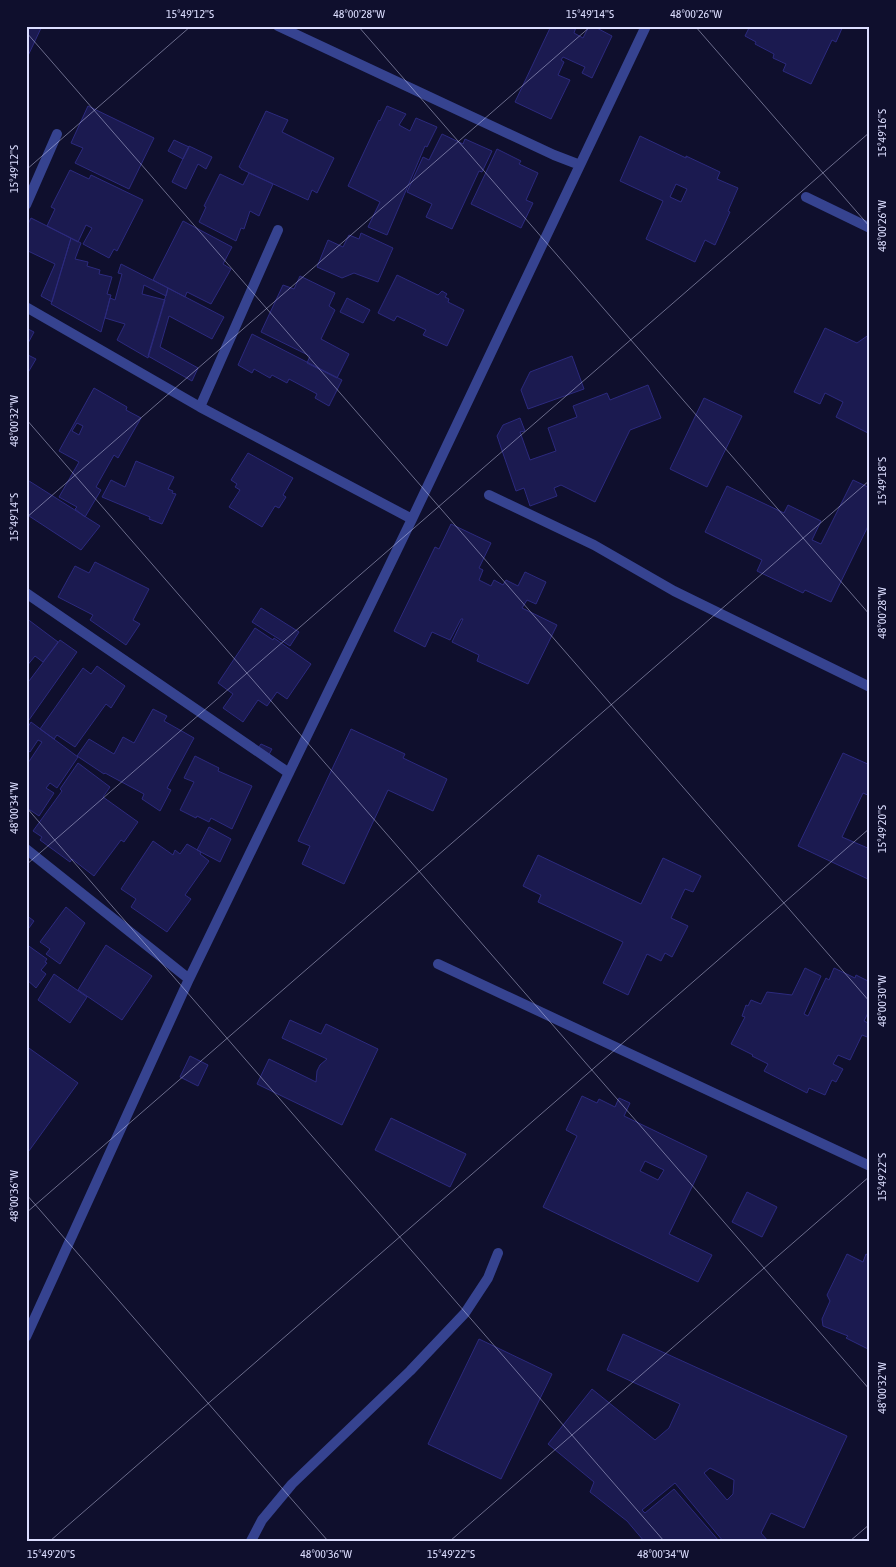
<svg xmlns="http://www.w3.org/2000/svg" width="896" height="1567" font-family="'Asap Condensed',sans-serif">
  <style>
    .building { fill: #1b1a50; stroke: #2c2a7e; fill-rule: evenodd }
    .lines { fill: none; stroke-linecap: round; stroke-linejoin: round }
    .lane { stroke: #364390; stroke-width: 10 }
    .street { stroke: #364390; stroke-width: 10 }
    .ticks { fill: none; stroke: #dcdeff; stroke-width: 1; stroke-opacity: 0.45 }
    .neatline { fill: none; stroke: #dcdeff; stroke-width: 2 }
    .ticks-label { font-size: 12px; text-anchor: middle; fill: #dcdeff }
  </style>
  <rect width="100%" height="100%" fill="#0f0f2d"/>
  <!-- building -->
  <path class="building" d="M 26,26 L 42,26 L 26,60 Z
    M 551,26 L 574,26 L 576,27 L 574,33 L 583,38 L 589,26 L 593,26 L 612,36 L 592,78 L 582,73 L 585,67 L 563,57 L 561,60 L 564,62 L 558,75 L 570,80 L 551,119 L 515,102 Z
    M 750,26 L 843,26 L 836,42 L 832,40 L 811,84 L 783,71 L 786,64 L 773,58 L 774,54 L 755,44 L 756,42 L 745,36 Z
    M 88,106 L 154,138 L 129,189 L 75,163 L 83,148 L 71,143 Z
    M 387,106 L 406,114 L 399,125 L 410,131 L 416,118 L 437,127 L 427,147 L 425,146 L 387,235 L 368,227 L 380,202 L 348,186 L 379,120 L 380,121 Z
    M 266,111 L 288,120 L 282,132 L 334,158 L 317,193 L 312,190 L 308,200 L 241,169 L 241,168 L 239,167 Z
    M 442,134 L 463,144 L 465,139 L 492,151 L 482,172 L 479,171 L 452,229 L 426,217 L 432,204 L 407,192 L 423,157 L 429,160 Z
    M 640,136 L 686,158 L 686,156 L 720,172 L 717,179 L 738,188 L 728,211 L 730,212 L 715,245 L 705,240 L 695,262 L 646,239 L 663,201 L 620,181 ZM 676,184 L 687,189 L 681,202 L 670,197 Z
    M 174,140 L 189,147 L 183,159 L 168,151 Z
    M 189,146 L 212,157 L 206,169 L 198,164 L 186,189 L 172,182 Z
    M 497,149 L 521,161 L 519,164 L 538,173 L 526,200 L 533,203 L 521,228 L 471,204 Z
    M 70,170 L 89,179 L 91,175 L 143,200 L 117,251 L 114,249 L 109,258 L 83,244 L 92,228 L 86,225 L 78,242 L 47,226 L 55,209 L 51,207 Z
    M 249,173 L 273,184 L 259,216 L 250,211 L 244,229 L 241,228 L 236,241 L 199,222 L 206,207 L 204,206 L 220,174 L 243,185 Z
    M 31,218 L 71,238 L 52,302 L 41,296 L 55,264 L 26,250 L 26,228 Z
    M 183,221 L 232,247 L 223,264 L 231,269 L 211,304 L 187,292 L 185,297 L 153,280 Z
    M 361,233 L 393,248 L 378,282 L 354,273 L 342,278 L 317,267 L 328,240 L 343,247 L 349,235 L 359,239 Z
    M 71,238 L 81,243 L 75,259 L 88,262 L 87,266 L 100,270 L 99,274 L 112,277 L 107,294 L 111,295 L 101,332 L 51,304 Z
    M 121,264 L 168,288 L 166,296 L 144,285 L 142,294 L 165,300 L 148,358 L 117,340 L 125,324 L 105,318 L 110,298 L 115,300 L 122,274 L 118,273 Z
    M 397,275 L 438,295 L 442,291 L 447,294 L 445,297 L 449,299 L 448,302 L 464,310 L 447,346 L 423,335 L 426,330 L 397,316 L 394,321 L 378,313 Z
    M 300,276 L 335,293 L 329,306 L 335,310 L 321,339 L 349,354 L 337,378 L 307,363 L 310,356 L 261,332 L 283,285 L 294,289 Z
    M 168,288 L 224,317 L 212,339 L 169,316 L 160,347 L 198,368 L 192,381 L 148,356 Z
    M 347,298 L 370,310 L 363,323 L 340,312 Z
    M 26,328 L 34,332 L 26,347 Z
    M 825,328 L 857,343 L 870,334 L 870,434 L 836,417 L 843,402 L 825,393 L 820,404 L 794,392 Z
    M 252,334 L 342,380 L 329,406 L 315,398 L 317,394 L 289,379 L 287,383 L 272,375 L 270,378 L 254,369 L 252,373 L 238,365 Z
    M 26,354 L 36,359 L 26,376 Z
    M 572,356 L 584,389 L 528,409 L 521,390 L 530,372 Z
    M 648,385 L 661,418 L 630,430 L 595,502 L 561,485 L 554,488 L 557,496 L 530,506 L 524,488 L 516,491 L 497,436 L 503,425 L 520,418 L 525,431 L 520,432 L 530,460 L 556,451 L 548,428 L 577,417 L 573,406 L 607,393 L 610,400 Z
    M 94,388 L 127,407 L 126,410 L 141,418 L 118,458 L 114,455 L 96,487 L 101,490 L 85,517 L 75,509 L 77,507 L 59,497 L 79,462 L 59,451 ZM 77,423 L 83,426 L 79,435 L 72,431 Z
    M 704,398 L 742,416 L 707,487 L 670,469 Z
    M 248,453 L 293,478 L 283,495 L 286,497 L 279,508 L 275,506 L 262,527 L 229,507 L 240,490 L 235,487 L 237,484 L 231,480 Z
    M 136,461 L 174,477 L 168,489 L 173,491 L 172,493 L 176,494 L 162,524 L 149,519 L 150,517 L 102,497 L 111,480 L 125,487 Z
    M 26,479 L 100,526 L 81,550 L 26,514 Z
    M 853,480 L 870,488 L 870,522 L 831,602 L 805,590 L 803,593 L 757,571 L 762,560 L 705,532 L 727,486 L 784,513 L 788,505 L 821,521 L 812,540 L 821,544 Z
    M 451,524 L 491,543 L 479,568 L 483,570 L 479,580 L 491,586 L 494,580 L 503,585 L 506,580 L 518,586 L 525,572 L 546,582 L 536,604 L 527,600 L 522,608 L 557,625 L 528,684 L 477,661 L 479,655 L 452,642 L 463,619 L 461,619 L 450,640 L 432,632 L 425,647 L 394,631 L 435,547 L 439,549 Z
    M 95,562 L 149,589 L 133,620 L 140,624 L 126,645 L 90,620 L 93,615 L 58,597 L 75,566 L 89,573 Z
    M 261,608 L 299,632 L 290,646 L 252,622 Z
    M 26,618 L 58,642 L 43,662 L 35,656 L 26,667 Z
    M 255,628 L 273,640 L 274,638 L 311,664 L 287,699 L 277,692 L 267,706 L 258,700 L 243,722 L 223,708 L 233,694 L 218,683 Z
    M 60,640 L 77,652 L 29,720 L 26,718 L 26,685 Z
    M 97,666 L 125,686 L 111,708 L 106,704 L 75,747 L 57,735 L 54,739 L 40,729 L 83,668 L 91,674 Z
    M 153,709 L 167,716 L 164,721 L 194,738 L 167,788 L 171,790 L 160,811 L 142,799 L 144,794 L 105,773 L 104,774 L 77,756 L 89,739 L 114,754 L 123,737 L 134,743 Z
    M 31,722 L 78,757 L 57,788 L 50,783 L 46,788 L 54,793 L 39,816 L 27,808 L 26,809 L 26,766 L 42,742 L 38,740 L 30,752 L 26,749 L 26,730 Z
    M 351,729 L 405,754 L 403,758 L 447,779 L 433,811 L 388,790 L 344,884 L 302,864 L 310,846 L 298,841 Z
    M 261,744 L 272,749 L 267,758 L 256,751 Z
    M 843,753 L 870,765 L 870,796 L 863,793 L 842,837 L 870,849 L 870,880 L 798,846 Z
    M 195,756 L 219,768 L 218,771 L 252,786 L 232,829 L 211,818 L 209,822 L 197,816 L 196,818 L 180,810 L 194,782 L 184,778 Z
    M 78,763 L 110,787 L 103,797 L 138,822 L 124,842 L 121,840 L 94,876 L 72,859 L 70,862 L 40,840 L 42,837 L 33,831 L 62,791 L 60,789 Z
    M 209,827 L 231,839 L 220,862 L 197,850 Z
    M 153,841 L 173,855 L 175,850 L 180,854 L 187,844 L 201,852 L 200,854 L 209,861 L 185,895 L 191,899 L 167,932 L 131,907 L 136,899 L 121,889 Z
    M 538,855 L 641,904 L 663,858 L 701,876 L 693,892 L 685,889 L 671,918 L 688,926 L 672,957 L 665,953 L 661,961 L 647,954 L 628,995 L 603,983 L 623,942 L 538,902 L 541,895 L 523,886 Z
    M 66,907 L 85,923 L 60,964 L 46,954 L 50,949 L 40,942 Z
    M 26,915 L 34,921 L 26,932 Z
    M 26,944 L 47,959 L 45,962 L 47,963 L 41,970 L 46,974 L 36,988 L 26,979 Z
    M 106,945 L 152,976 L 122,1020 L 78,990 Z
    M 805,968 L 821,976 L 804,1014 L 808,1016 L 826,978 L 829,980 L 834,968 L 855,978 L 856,975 L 870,982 L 870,1009 L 864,1021 L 868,1023 L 870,1020 L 870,1038 L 862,1035 L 850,1060 L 838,1055 L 833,1064 L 843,1069 L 836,1082 L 832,1080 L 825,1095 L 809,1088 L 807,1093 L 764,1071 L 768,1064 L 752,1056 L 753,1055 L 731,1044 L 745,1017 L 742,1016 L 746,1005 L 748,1006 L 751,1000 L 761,1004 L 767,992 L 792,995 Z
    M 54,974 L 87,997 L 70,1023 L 38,1000 Z
    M 290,1020 L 321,1034 L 326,1024 L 378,1049 L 342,1125 L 257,1084 L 269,1059 L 316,1082 L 317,1071 L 320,1065 L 327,1059 L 282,1038 Z
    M 26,1046 L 78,1083 L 26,1155 Z
    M 190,1056 L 208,1065 L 198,1086 L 180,1077 Z
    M 582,1096 L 597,1103 L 599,1099 L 615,1107 L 619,1098 L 630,1103 L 624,1116 L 707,1156 L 669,1234 L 712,1255 L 698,1282 L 543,1207 L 577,1136 L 566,1130 ZM 645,1161 L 664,1170 L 658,1180 L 640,1171 Z
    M 391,1118 L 466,1154 L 450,1187 L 375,1150 Z
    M 747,1192 L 777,1207 L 762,1237 L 732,1222 Z
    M 847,1254 L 863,1262 L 866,1254 L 870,1256 L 870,1350 L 846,1338 L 848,1336 L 823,1326 L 822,1319 L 830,1301 L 827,1295 Z
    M 623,1334 L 847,1436 L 804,1528 L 771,1513 L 761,1533 L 768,1541 L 723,1541 L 675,1483 L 642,1510 L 645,1513 L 674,1489 L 719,1541 L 644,1541 L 627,1521 L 590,1492 L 594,1482 L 548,1444 L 592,1389 L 655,1440 L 669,1428 L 680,1404 L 607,1370 ZM 710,1468 L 734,1480 L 733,1494 L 727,1500 L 704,1473 Z
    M 479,1339 L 552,1374 L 501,1479 L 428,1444 Z"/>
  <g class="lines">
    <!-- lane -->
    <path class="lane" d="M 251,1541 L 262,1520 L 292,1484 L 410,1371 L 465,1313 L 488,1278 L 498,1253"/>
    <!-- street -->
    <path class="street" d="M 278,26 L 554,155 L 580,165
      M 806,197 L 870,228
      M 26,205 L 57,134
      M 26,307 L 200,407 L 412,519
      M 200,407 L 278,230
      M 489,495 L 594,545 L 674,591 L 870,687
      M 26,593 L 289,773
      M 26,849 L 189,979
      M 438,964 L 870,1166
      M 26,1337 L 189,979 L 412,519 L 646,26"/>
  </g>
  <!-- ticks -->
  <path class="ticks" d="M 358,26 L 870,615M 695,26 L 870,227M 26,32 L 870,1002M 26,170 L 191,26M 26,419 L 870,1390M 26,518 L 591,26M 26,807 L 664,1541M 26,865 L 870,132M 26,1194 L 328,1541M 26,1213 L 870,480M 50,1541 L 870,828M 450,1541 L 870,1176M 850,1541 L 870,1524"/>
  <!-- border -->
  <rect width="896" height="1567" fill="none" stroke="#0f0f2d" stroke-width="55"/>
  <rect x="28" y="28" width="840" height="1512" class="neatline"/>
  <g class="ticks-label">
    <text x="190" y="18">15°49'12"S</text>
    <text x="359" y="18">48°00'28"W</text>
    <text x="590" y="18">15°49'14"S</text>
    <text x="696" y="18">48°00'26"W</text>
    <text transform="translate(882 133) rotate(-90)" y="4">15°49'16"S</text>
    <text transform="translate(14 169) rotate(-90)" y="4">15°49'12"S</text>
    <text transform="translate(882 226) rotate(-90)" y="4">48°00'26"W</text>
    <text transform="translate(14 421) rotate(-90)" y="4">48°00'32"W</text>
    <text transform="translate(882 481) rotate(-90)" y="4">15°49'18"S</text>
    <text transform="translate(14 517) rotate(-90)" y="4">15°49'14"S</text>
    <text transform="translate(882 613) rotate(-90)" y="4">48°00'28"W</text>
    <text transform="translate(14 808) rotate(-90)" y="4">48°00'34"W</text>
    <text transform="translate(882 829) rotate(-90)" y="4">15°49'20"S</text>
    <text transform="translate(882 1001) rotate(-90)" y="4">48°00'30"W</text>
    <text transform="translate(882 1177) rotate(-90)" y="4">15°49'22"S</text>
    <text transform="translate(14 1196) rotate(-90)" y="4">48°00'36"W</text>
    <text transform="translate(882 1388) rotate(-90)" y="4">48°00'32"W</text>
    <text x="51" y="1558">15°49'20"S</text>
    <text x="326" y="1558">48°00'36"W</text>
    <text x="451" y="1558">15°49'22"S</text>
    <text x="663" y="1558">48°00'34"W</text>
  </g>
</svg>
